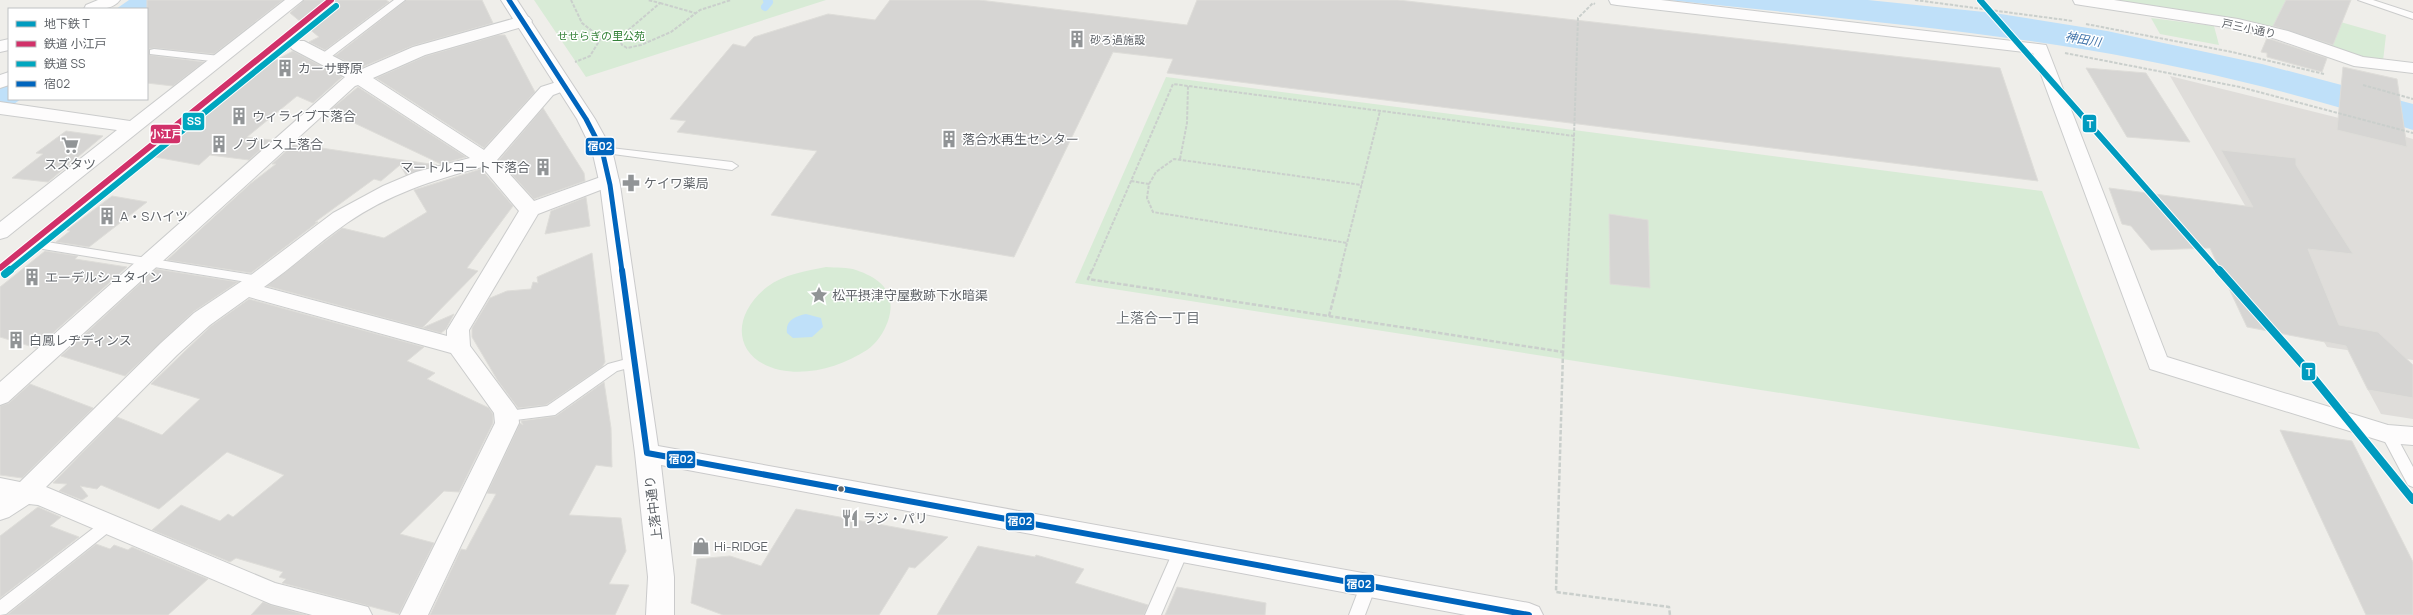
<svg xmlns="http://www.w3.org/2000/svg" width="2413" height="615" font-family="Manrope,'Noto Sans JP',sans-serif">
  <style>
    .industrial { fill: #dfddda }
    .green { fill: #d8ebd6 }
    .water { fill: #bfe0f9 }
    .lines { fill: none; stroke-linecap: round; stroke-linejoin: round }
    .stream { stroke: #bfe0f9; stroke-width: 8 }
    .building { fill: #d6d5d3; stroke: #deddd9 }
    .lane-casing { stroke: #cbcccc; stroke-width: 2 }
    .street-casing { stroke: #cbcccc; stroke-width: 2 }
    .secondary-casing { stroke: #cacacb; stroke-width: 2 }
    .path-far1 { stroke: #cacfcc; stroke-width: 2; stroke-dasharray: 3.5 1.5; stroke-linecap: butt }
    .path { stroke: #cacfcc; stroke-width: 2.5; stroke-dasharray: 4.5 2; stroke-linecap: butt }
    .lane { fill: #fdfcfc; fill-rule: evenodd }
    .street { fill: #fdfcfc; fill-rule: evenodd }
    .secondary { fill: #fdfcfc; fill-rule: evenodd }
    .bus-1-far1-casing { stroke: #fff; stroke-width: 8 }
    .bus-1-casing { stroke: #fff; stroke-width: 10 }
    .bus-1-far1 { stroke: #0065bd; stroke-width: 5 }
    .bus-1 { stroke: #0065bd; stroke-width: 6 }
    .rail-1-casing { stroke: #fff; stroke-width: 8 }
    .rail-2-far1-casing { stroke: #fff; stroke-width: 8 }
    .rail-2-casing { stroke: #fff; stroke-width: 10 }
    .rail-1 { stroke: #d13169; stroke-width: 6 }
    .rail-2-far1 { stroke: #00a6bf; stroke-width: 6 }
    .rail-2 { stroke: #00a6bf; stroke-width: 8 }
    .metro-1-far1-casing { stroke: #fff; stroke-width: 8 }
    .metro-1-casing { stroke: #fff; stroke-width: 10 }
    .metro-1-far1 { stroke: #009bbf; stroke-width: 6 }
    .metro-1 { stroke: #009bbf; stroke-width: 8 }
    .bus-dot { fill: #5f6368; stroke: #fff; stroke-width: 1.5 }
    .labels { text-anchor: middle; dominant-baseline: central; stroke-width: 3; stroke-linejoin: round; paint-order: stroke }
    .far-street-label { font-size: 11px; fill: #5f6368; stroke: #fff }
    .far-park-label { font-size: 11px; fill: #348238; stroke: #fff }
    .far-poi-label { font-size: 11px; fill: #5f6368; stroke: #fff; text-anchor: start }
    .far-water-label { font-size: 12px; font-style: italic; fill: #4174aa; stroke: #fff }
    .poi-label { font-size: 13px; fill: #5f6368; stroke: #fff; text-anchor: start }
    .street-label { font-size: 13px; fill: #5f6368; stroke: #fff }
    .neighbourhood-label { font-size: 14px; fill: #70757a; stroke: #fff }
    .line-badge { stroke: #fff; stroke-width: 1.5 }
    .badge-label { font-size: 11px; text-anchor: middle; font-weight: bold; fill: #fff }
  </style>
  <rect width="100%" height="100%" fill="#efeeea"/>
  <!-- industrial -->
  <path class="industrial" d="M 2170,76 L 2335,117 L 2413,139 L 2413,360 L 2327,347 Z
    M 2368,390 L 2413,398 L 2413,419 L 2381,414 Z"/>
  <!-- green -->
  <path class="green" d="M 534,0 L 826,0 L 586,77 Z
    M 2105,0 L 2290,0 L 2288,7 L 2386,35 L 2383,61 L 2354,57 L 2279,30 Z
    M 2151,18 L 2214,26 L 2219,45 L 2160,34 Z
    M 1166,77 L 2042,191 L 2140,449 L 1075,283 Z
    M 826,267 C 836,268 848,267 856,270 C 882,279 897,293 888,321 C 884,332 877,343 867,350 C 842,366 810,376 780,370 C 732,359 731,315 767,287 C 784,274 806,271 826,267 Z"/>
  <!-- water -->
  <path class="water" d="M 129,0 L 162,0 L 147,9 L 116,9 Z
    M 1668,0 L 1868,0 L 1994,13 L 2107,31 L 2262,64 L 2413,104 L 2413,130 C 2308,96 2196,68 2088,50 C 1949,27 1808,15 1668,0 Z
    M 9,83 L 9,99 L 21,99 L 0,114 L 0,89 Z
    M 806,314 L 821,318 L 823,327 L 812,337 L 793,338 L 787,333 C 785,321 795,316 806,314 Z"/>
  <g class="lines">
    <!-- stream -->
    <path class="stream" d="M 765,7 L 769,2 L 767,0"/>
  </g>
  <!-- building -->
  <path class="building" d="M 147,0 L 283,0 L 214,54 L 154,48 L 149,49 L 150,55 L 204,62 L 173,86 L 147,83 Z
    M 304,0 L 386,0 L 389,2 L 325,50 L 309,42 L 319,37 L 290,13 Z
    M 406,0 L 482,0 L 493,23 L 412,46 L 360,68 L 335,56 Z
    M 890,0 L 979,0 L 1187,25 L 1197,0 L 1398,0 L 2000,68 L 2038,181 L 1167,73 L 1173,59 L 1113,52 L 1014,257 L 771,215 L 817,151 L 677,132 L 686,121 L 670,119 L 733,44 L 745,47 L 754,37 L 828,14 L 875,20 Z
    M 2286,0 L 2351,0 L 2333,45 L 2273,26 Z
    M 498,35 L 505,35 L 535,92 L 484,148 L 376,78 L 426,56 Z
    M 2267,38 L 2327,58 L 2322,72 L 2267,57 L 2267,53 L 2261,52 Z
    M 293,51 L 342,77 L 313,103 L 297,96 L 247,137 L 271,140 L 249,160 L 210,155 L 199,165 L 155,157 L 235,92 L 219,90 Z
    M 2343,67 L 2397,79 L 2407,147 L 2337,130 Z
    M 2086,68 L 2146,73 L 2190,142 L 2127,137 Z
    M 358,87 L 466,157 L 441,164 L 329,111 Z
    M 543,108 L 584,173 L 585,181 L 534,199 L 499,160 Z
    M 66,131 L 103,136 L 48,182 L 12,178 L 43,154 L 36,153 Z
    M 294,144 L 437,165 L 406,175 L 400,165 L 381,181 L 374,179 L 315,222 L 318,222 L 251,273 L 167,260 L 250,184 L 276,164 L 272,164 Z
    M 2221,150 L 2296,158 L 2296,165 L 2353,254 L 2308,249 L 2339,325 L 2378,332 L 2413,365 L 2413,398 L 2368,390 L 2346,346 L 2247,327 L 2210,248 L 2151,250 L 2131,226 L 2122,224 L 2109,188 L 2253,207 Z
    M 481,169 L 513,206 L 467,268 L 478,271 L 422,328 L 267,286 L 342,228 L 384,238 L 427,212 L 414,190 Z
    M 112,196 L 147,202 L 89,247 L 56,242 L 70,231 L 67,230 Z
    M 586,197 L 590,226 L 545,234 L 551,211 Z
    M 1609,214 L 1648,220 L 1650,288 L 1610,284 Z
    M 45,251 L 78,256 L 75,259 L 127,267 L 36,348 L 0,337 L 0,287 Z
    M 592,253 L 605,362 L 602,367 L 546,405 L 518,408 L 498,381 L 472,337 L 472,328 L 490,298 L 507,291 L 531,289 L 533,282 L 538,283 L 537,277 Z
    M 156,269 L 238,282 L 193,312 L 125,376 L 61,356 Z
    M 249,299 L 424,347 L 407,361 L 435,373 L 427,379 L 489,408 L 493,414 L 493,423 L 459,492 L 444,491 L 400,534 L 434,543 L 399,614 L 282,583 L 286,579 L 279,577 L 283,572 L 236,558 L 230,562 L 152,530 L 181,505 L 220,521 L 228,514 L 233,517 L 284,475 L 227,452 L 159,509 L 101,485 L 97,489 L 80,486 L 88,496 L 82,500 L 59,491 L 67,484 L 53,483 L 117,417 L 162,435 L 200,399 L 151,384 L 211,326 Z
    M 454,314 L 446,329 L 441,333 L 422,328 Z
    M 604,382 L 611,428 L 612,467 L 596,465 L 569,515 L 621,518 L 626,551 L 609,584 L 629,585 L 615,615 L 430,615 L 461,549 L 466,550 L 496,494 L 487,493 L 520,423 L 523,425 L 521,421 L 556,416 Z
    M 30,384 L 93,408 L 22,478 L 0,475 L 0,406 L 9,403 Z
    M 2280,430 L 2352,441 L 2413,562 L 2413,615 L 2366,615 Z
    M 38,507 L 61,517 L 50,526 L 79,537 L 0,598 L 0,536 Z
    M 796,509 L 948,537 L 915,568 L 909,567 L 879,615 L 723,615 L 691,603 L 697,559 L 730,556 L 761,566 Z
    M 96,544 L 110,549 L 114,545 L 128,550 L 132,547 L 208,579 L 168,615 L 7,615 Z
    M 978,546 L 1035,557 L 1036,555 L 1084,569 L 1075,583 L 1148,605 L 1144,615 L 937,615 Z
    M 1177,587 L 1266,603 L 1265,615 L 1165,615 Z
    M 263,602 L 271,605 L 306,615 L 251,615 Z"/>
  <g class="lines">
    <!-- lane casing -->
    <g class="lane-casing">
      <path id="lane" d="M 394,0 L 405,0 L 327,60 L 319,60 L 319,56 Z
        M 2358,0 L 2373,0 L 2413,13 L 2413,19 Z
        M 154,49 L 220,56 L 225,59 L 220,62 L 150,54 L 150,50 Z
        M 602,147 L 732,162 L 738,166 L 732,170 L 598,152 L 596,150 Z
        M 47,242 L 259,276 L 265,280 L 259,284 L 43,249 L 41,246 Z
        M 634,357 L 639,359 L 641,362 L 639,365 L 617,371 L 555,415 L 507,421 L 502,420 L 500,416 L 502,412 L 507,411 L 547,406 L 608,364 Z
        M 2388,429 L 2393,430 L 2413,467 L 2413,487 L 2408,485 L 2381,434 L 2383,430 Z
        M 109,518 L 114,520 L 117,524 L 114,528 L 6,614 L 0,615 L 0,600 L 104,520 Z
        M 1180,546 L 1185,547 L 1188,552 L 1161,615 L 1145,615 L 1175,547 Z
        M 1368,579 L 1374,581 L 1376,586 L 1365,615 L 1349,615 L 1362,581 Z"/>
    </g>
    <!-- street casing -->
    <g class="street-casing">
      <path id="street" d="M 98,0 L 120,0 C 112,11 96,9 84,9 L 86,5 Z
        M 285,0 L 303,0 L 7,237 L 0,239 L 0,222 L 117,130 L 0,114 L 0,102 L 130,121 Z
        M 1609,0 L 1661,0 L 2046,45 L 2167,357 L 2388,425 L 2413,427 L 2413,445 L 2388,443 L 2150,369 L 2033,53 L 1617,5 L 1611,4 Z
        M 2073,0 L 2114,0 L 2238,19 L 2288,31 L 2363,57 L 2413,63 L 2413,73 L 2354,66 L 2276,39 L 2238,29 L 2081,5 L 2075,4 Z
        M 523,16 L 529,17 L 532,21 L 529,25 L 425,55 L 373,78 L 484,150 L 541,87 L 563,80 L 569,81 L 572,85 L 569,89 L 553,95 L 497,160 L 534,201 L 609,174 L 616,176 L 619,180 L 616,184 L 538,214 L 469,330 L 470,346 L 514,405 L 518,411 L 519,423 L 428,615 L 400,615 L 495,423 L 494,413 L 451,353 L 249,297 L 210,325 L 177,355 L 46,487 L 275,583 L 368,607 L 372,615 L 312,615 L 271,604 L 38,505 L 29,504 L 9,517 L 0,520 L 0,478 L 20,482 L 161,343 L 194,313 L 251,275 L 333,213 L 383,186 L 416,172 L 470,158 L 358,85 L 355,86 L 8,402 L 0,405 L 0,382 L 345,77 L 292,49 L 289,45 L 292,41 L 304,41 L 360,70 L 413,47 ZM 482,167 L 519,211 L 447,330 L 447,336 L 264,287 C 293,267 318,243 347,223 C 389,194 433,180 482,167 Z
        M 9,39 L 9,50 L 0,52 L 0,41 Z
        M 9,72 L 9,85 L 0,88 L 0,75 Z"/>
    </g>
    <!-- secondary casing -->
    <g class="secondary-casing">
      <path id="secondary" d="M 501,0 L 517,0 L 595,119 L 612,150 L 620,185 L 658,446 L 1529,603 L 1539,607 L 1543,615 L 1466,615 L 661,465 L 674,577 L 674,615 L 646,615 L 648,577 L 635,453 L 600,185 L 592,150 L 577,119 Z"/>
    </g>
    <!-- path-far1 -->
    <path class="path-far1" d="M 571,0 L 582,23 L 601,38 L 590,56 L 575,62
      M 1915,0 L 2073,21
      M 660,3 L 695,13
      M 2086,24 L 2232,52 L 2324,74
      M 601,38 L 619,38 L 660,3 L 648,0
      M 619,38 L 622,45 L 627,48 L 641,45 L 671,32 L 700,10 L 731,0
      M 2065,53 L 2240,87 L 2413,133
      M 2363,85 L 2413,99
      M 1574,136 L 1578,18 L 1593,3 L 1595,4
      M 1180,159 L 1187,123 L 1188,86
      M 1131,181 L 1149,184 L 1147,198 L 1153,212 L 1347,243
      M 1149,184 L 1156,172 L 1174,159 L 1362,185
      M 1092,271 L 1173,84 L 1574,136 L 1567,271
      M 1340,271 L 1380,111"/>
    <!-- path -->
    <path class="path" d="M 1092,270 L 1088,279 L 1563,352 L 1567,270
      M 1329,316 L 1341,270
      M 1563,352 L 1556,592 L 1669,607 L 1670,615"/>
    <!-- lane -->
    <use href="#lane" class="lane"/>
    <!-- street -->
    <use href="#street" class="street"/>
    <!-- secondary -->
    <use href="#secondary" class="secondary"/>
    <!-- bus-1-far1 casing -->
    <g class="bus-1-far1-casing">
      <path id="bus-1-far1" d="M 509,0 L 586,119 L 602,150 L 610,185 L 622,271"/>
    </g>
    <!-- bus-1 casing -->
    <g class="bus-1-casing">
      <path id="bus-1" d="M 622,270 L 647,453 L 1529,615"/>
    </g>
    <!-- bus-1-far1 -->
    <use href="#bus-1-far1" class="bus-1-far1"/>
    <!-- bus-1 -->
    <use href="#bus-1" class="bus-1"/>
    <!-- rail-1 casing -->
    <g class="rail-1-casing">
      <path id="rail-1" d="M 0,268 L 331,0"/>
    </g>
    <!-- rail-2-far1 casing -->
    <g class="rail-2-far1-casing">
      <path id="rail-2-far1" d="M 9,271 L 336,6"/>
    </g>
    <!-- rail-2 casing -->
    <g class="rail-2-casing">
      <path id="rail-2" d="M 5,274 L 10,270"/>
    </g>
    <!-- rail-1 -->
    <use href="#rail-1" class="rail-1"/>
    <!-- rail-2-far1 -->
    <use href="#rail-2-far1" class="rail-2-far1"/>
    <!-- rail-2 -->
    <use href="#rail-2" class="rail-2"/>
    <!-- metro-1-far1 casing -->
    <g class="metro-1-far1-casing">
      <path id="metro-1-far1" d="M 1980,0 L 2219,271"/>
    </g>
    <!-- metro-1 casing -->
    <g class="metro-1-casing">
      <path id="metro-1" d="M 2219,270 L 2303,365 L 2413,500"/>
    </g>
    <!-- metro-1-far1 -->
    <use href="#metro-1-far1" class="metro-1-far1"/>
    <!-- metro-1 -->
    <use href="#metro-1" class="metro-1"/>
  </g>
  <!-- icons -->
  <defs>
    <g id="building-bare" transform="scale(1.38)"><path d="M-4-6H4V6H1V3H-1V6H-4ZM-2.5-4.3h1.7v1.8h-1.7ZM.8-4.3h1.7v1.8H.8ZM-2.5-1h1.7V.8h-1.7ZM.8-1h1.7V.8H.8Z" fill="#919496" stroke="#fff" stroke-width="2.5" paint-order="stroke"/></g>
    <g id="supermarket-bare" transform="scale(1.38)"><path d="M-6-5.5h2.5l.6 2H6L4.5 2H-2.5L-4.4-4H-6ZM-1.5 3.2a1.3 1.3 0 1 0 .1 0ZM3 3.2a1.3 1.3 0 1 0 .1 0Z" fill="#919496" stroke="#fff" stroke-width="2.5" paint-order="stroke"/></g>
    <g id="pharmacy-bare" transform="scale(1.38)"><path d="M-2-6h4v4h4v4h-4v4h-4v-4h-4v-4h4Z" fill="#919496" stroke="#fff" stroke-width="2.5" paint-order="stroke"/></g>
    <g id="sight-bare" transform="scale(1.38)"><path d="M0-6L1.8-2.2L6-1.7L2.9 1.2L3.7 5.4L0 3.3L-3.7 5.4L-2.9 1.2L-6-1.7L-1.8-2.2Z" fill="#919496" stroke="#fff" stroke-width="2.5" paint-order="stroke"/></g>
    <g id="restaurant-bare" transform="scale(1.38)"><path d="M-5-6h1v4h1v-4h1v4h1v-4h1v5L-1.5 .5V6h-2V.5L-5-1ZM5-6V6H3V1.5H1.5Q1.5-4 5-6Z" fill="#919496" stroke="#fff" stroke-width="2.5" paint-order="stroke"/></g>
    <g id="shop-bare" transform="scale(1.38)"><path d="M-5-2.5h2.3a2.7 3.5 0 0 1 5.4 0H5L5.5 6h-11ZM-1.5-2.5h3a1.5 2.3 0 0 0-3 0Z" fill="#919496" stroke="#fff" stroke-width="2.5" paint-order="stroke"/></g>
  </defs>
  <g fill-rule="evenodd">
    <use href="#building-bare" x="1077" y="39"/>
    <use href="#building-bare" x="285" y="68"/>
    <use href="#building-bare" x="239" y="116"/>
    <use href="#building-bare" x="949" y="139"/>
    <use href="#building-bare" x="219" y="144"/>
    <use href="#supermarket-bare" x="70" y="145"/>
    <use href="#building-bare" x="543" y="167"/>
    <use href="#pharmacy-bare" x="631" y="183"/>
    <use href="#building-bare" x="107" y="216"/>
    <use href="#building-bare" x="32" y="277"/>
    <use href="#sight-bare" x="819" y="295"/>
    <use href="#building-bare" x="16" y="340"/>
    <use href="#restaurant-bare" x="850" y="518"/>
    <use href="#shop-bare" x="701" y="546"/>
  </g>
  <!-- markers -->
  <circle class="bus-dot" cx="841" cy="489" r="3.5"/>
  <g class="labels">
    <!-- far-street labels -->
    <g class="far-street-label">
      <text transform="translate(2249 28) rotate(12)">戸三小通り</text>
    </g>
    <!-- far-park labels -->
    <g class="far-park-label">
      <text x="601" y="35">せせらぎの里公苑</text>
    </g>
    <!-- far-poi labels -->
    <g class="far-poi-label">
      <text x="1090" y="39">砂ろ過施設</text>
    </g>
    <!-- far-water labels -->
    <g class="far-water-label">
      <text transform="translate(2083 39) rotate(10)">神田川</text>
    </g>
    <!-- poi labels -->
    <g class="poi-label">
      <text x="298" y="68">カーサ野原</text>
      <text x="252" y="116">ウィライブ下落合</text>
      <text x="962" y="139">落合水再生センター</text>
      <text x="232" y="144">ノブレス上落合</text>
      <text x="70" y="164" text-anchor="middle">スズタツ</text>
      <text x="530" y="167" text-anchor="end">マートルコート下落合</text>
      <text x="644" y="183">ケイワ薬局</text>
      <text x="120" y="216">A・Sハイツ</text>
      <text x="45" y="277">エーデルシュタイン</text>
      <text x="832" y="295">松平摂津守屋敷跡下水暗渠</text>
      <text x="29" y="340">白鳳レヂディンス</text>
      <text x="863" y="518">ラジ・パリ</text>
      <text x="714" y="546">Hi-RIDGE</text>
    </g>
    <!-- street labels -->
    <g class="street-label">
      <text transform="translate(653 508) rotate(-97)">上落中通り</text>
    </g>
    <!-- neighbourhood labels -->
    <g class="neighbourhood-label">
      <text x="1158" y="317">上落合一丁目</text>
    </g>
  </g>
  <g class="line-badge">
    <rect x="182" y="112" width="23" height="19" rx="4" fill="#00a6bf"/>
    <rect x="2082" y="114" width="15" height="19" rx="4" fill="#009bbf"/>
    <rect x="150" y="124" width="31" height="20" rx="4" fill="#d13169"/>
    <rect x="585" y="137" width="30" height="19" rx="4" fill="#0065bd"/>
    <rect x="2301" y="362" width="15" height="19" rx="4" fill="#009bbf"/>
    <rect x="666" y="450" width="30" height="19" rx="4" fill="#0065bd"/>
    <rect x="1005" y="512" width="30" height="19" rx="4" fill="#0065bd"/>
    <rect x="1344" y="574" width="31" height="19" rx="4" fill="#0065bd"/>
  </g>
  <g class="badge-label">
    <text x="194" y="125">SS</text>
    <text x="2090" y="128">T</text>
    <text x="166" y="138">小江戸</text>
    <text x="600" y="150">宿02</text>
    <text x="2309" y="376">T</text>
    <text x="681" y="463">宿02</text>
    <text x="1020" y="525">宿02</text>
    <text x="1359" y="588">宿02</text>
  </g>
  <!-- legend -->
  <rect x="8" y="8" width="140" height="92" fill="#ffffff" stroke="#bfc1c3"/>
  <rect x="16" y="21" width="20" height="6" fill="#009bbf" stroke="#bfc1c3"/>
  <text x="44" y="28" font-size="12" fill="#5f6368">地下鉄 T</text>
  <rect x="16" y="41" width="20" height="6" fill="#d13169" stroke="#bfc1c3"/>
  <text x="44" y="48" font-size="12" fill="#5f6368">鉄道 小江戸</text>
  <rect x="16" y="61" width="20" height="6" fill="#00a6bf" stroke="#bfc1c3"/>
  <text x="44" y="68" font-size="12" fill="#5f6368">鉄道 SS</text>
  <rect x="16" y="81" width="20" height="6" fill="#0065bd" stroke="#bfc1c3"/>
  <text x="44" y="88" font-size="12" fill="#5f6368">宿02</text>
</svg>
